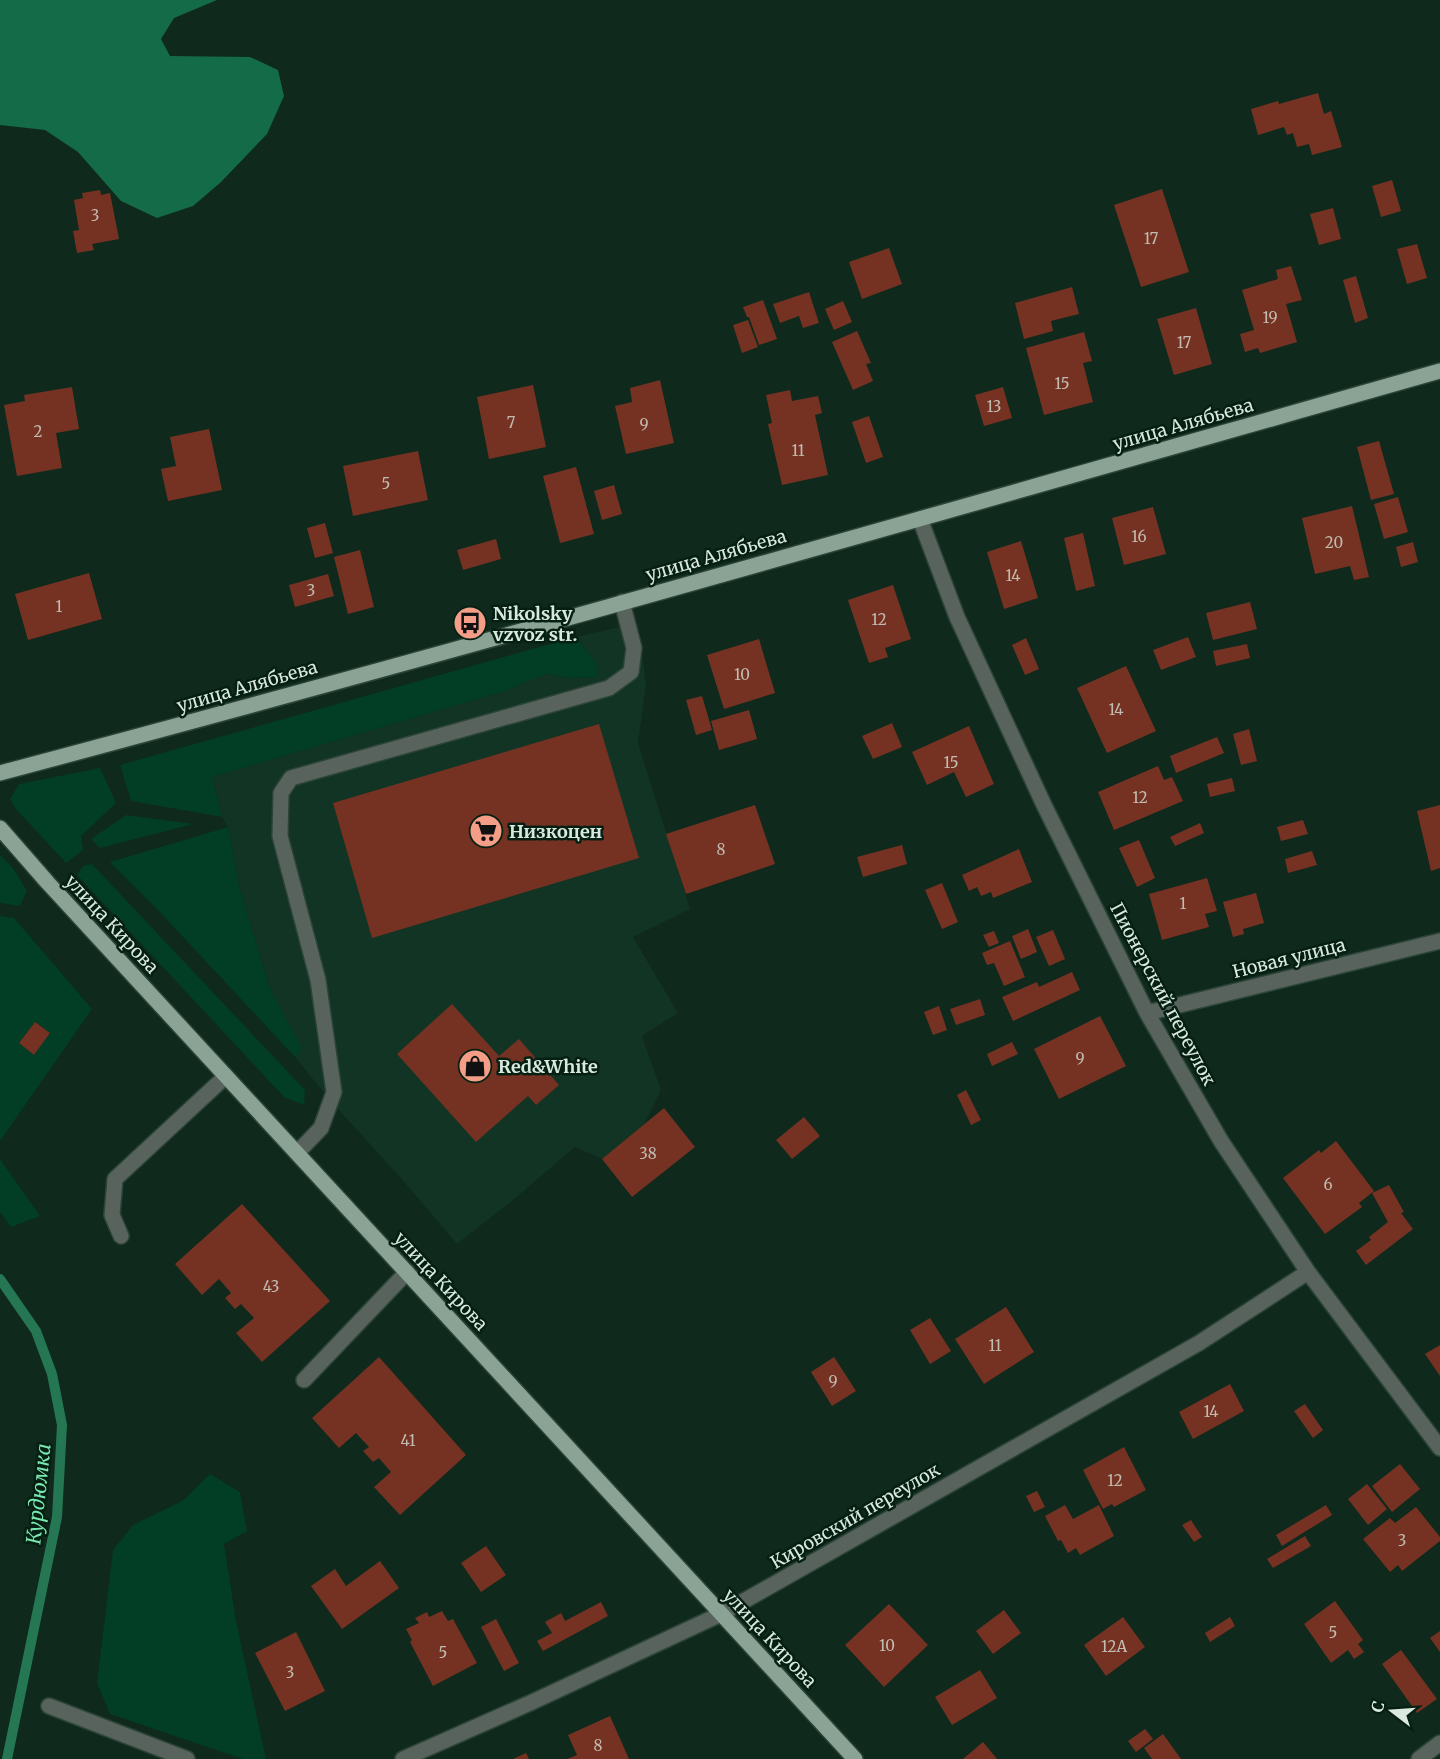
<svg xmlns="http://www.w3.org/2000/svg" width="1440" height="1759" font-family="Merriweather,serif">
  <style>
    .built { fill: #113424 }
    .green { fill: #023d26; fill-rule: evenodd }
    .forest { fill: #136b48 }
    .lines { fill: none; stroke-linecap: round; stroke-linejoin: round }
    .stream { stroke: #257753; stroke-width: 10 }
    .building { fill: #753222 }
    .minor-casing { stroke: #2b4437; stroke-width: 18 }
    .major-casing { stroke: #2b4437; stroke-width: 18 }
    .minor { stroke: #57635c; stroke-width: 15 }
    .major { stroke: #8aa395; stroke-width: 15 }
    .labels { text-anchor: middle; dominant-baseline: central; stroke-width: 5; stroke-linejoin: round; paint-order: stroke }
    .number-label { font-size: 15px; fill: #c1bbb0 }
    .street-label { font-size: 18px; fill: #dae9e0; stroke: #051f13 }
    .poi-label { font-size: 18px; font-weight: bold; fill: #dae9e0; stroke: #051f13; text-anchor: start }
    .water-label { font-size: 20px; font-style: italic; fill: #7ae8b1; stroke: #051f13 }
  </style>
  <rect width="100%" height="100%" fill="#0f291c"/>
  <!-- built -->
  <path class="built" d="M 638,623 L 646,685 L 638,743 L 690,909 L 633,937 L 678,1013 L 642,1036 L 661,1090 L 643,1126 L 602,1159 L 575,1147 L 518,1196 L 457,1244 L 399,1176 L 335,1106 L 295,1057 L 301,1049 L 269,986 L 239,886 L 228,827 L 222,817 L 212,777 L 505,691 L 546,674 L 570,678 L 598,677 L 596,662 L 575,637 Z"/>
  <!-- green -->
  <path class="green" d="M 575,637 L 596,662 L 598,677 L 570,678 L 546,674 L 505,691 L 212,777 L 222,817 L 131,801 L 120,765 Z
    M 100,768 L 116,803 L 81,836 L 83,850 L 66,863 L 15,808 L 10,799 L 19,784 Z
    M 126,815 L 193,824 L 100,848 L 91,839 Z
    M 228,827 L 239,886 L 269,986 L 302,1049 L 295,1057 L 157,909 L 110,862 Z
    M 0,855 L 13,868 L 27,891 L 20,906 L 0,903 Z
    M 92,864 L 305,1090 L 304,1105 L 284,1097 L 77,875 L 83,866 Z
    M 0,916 L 14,918 L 92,1009 L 0,1141 ZM 35,1022 L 50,1033 L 34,1055 L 19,1043 Z
    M 0,1159 L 40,1216 L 11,1227 L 0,1212 Z
    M 210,1474 L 240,1492 L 247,1531 L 224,1544 L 236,1621 L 266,1759 L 243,1759 L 110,1714 L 97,1683 L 113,1550 L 133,1525 L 184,1500 Z"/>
  <!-- forest -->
  <path class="forest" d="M 0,0 L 217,0 L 174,18 L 161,39 L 170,56 L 250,57 L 278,70 L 284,96 L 267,134 L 221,182 L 193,206 L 157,218 L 121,201 L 78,152 L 45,130 L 0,125 Z"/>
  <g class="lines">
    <!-- stream -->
    <path class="stream" d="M 0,1279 L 36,1331 L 52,1374 L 62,1425 L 57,1517 L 7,1759"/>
  </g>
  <!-- building -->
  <path class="building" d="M 1318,93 L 1324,114 L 1331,111 L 1342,147 L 1312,155 L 1309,144 L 1297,147 L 1293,133 L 1287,135 L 1284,127 L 1258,135 L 1251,109 L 1278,101 L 1279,104 Z
    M 1392,180 L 1401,211 L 1381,217 L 1372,186 Z
    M 1162,189 L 1189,272 L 1141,287 L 1114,205 Z
    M 100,190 L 101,195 L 110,193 L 119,239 L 92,244 L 94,250 L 77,253 L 73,231 L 79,230 L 74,200 L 83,198 L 82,193 Z
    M 1333,208 L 1341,239 L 1319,245 L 1310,214 Z
    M 1417,244 L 1427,278 L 1407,284 L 1397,249 Z
    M 889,248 L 902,284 L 862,299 L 849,262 Z
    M 1291,266 L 1302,300 L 1286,304 L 1297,342 L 1260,353 L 1258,348 L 1245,352 L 1240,334 L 1254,330 L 1242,290 L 1278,279 L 1276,270 Z
    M 1356,276 L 1368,318 L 1355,323 L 1343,280 Z
    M 1072,287 L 1079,314 L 1051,321 L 1053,331 L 1024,339 L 1015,303 Z
    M 809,292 L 819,323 L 803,328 L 799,316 L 780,323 L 773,304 Z
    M 763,300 L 777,339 L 759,345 L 749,317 L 747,317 L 743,307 Z
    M 843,301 L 852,322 L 834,330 L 825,309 Z
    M 1196,308 L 1212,364 L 1174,375 L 1157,319 Z
    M 748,320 L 758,347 L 742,353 L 733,325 Z
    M 857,331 L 871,363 L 866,364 L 873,381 L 853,390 L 832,342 Z
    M 1084,332 L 1092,361 L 1083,363 L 1093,402 L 1044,415 L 1026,348 Z
    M 660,380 L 674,443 L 626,454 L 615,406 L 632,402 L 630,388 Z
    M 533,385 L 546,447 L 489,459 L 477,397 Z
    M 72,387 L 79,429 L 56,433 L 62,468 L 17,476 L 4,405 L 25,401 L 24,395 Z
    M 1003,387 L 1012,418 L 984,426 L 975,395 Z
    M 790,390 L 792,401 L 818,396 L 822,413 L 815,415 L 828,475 L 782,485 L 768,424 L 772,423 L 766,395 Z
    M 869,416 L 883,457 L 866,463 L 852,422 Z
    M 209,429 L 222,490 L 168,501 L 161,469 L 176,466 L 170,437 Z
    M 1379,441 L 1394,494 L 1371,500 L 1357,447 Z
    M 418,451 L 428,500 L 353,516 L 343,466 Z
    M 576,467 L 594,534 L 560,543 L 543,476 Z
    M 614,485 L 622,514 L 602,520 L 594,491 Z
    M 1398,497 L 1408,532 L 1384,539 L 1374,504 Z
    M 1352,506 L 1369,577 L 1354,580 L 1350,566 L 1315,574 L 1302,518 Z
    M 1153,507 L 1166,554 L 1124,565 L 1112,518 Z
    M 325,523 L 333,553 L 315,558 L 307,528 Z
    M 1083,533 L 1095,586 L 1076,591 L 1064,538 Z
    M 496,539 L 501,559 L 463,570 L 457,550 Z
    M 1021,541 L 1038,598 L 1004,609 L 987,552 Z
    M 1413,542 L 1418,562 L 1401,567 L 1396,547 Z
    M 360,550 L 374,607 L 348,614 L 334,557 Z
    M 89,573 L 102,619 L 28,640 L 15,594 Z
    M 328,574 L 334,596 L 295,607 L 289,585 Z
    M 893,585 L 911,639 L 885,648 L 888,657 L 869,663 L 848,600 Z
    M 1250,602 L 1257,629 L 1213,640 L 1206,613 Z
    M 1188,637 L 1196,657 L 1161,670 L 1153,650 Z
    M 1026,638 L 1039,669 L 1025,675 L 1012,645 Z
    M 759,639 L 775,693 L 724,709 L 707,655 Z
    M 1247,644 L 1250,658 L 1216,666 L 1213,651 Z
    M 1126,666 L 1156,731 L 1107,753 L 1077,688 Z
    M 702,696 L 712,730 L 696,735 L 686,700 Z
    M 749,710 L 757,739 L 719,750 L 711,721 Z
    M 892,723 L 902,747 L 873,759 L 862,736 Z
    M 599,724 L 639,858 L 372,938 L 333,803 Z
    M 969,726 L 994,784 L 966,797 L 954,772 L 927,785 L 912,752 Z
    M 1249,729 L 1257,761 L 1241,765 L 1233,734 Z
    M 1217,737 L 1224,753 L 1176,773 L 1170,756 Z
    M 1158,766 L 1164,780 L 1172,777 L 1183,801 L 1114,830 L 1098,792 Z
    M 1232,778 L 1235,791 L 1210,797 L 1207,784 Z
    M 755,805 L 775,864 L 686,894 L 666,834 Z
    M 1440,805 L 1440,868 L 1431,871 L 1417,811 Z
    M 1303,820 L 1308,834 L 1281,841 L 1277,827 Z
    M 1200,823 L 1204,833 L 1175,846 L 1170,837 Z
    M 1139,840 L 1155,878 L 1137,887 L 1119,848 Z
    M 902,845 L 907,864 L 863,877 L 857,857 Z
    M 1019,849 L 1032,882 L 993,898 L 991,892 L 981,896 L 977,887 L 969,891 L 962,875 Z
    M 1312,851 L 1317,865 L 1288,873 L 1285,859 Z
    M 1207,878 L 1217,911 L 1205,914 L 1209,927 L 1162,940 L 1149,894 Z
    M 942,883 L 958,922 L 942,929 L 925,890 Z
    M 1256,893 L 1264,923 L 1243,929 L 1244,934 L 1233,937 L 1223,902 Z
    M 1028,929 L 1037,952 L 1021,959 L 1012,936 Z
    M 1053,930 L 1065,959 L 1049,966 L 1036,937 Z
    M 994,931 L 999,943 L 989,947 L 983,935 Z
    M 1010,941 L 1025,977 L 1004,986 L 994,963 L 987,965 L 982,953 Z
    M 1072,972 L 1080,990 L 1013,1021 L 1002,997 L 1037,982 L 1039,987 Z
    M 980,999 L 985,1015 L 956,1025 L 950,1009 Z
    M 452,1004 L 499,1056 L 519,1039 L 559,1085 L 536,1105 L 528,1096 L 476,1142 L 397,1054 Z
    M 939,1006 L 947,1030 L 933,1035 L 924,1012 Z
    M 1100,1016 L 1126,1066 L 1059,1099 L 1034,1049 Z
    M 35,1022 L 50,1033 L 34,1055 L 19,1043 Z
    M 1012,1042 L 1018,1054 L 992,1066 L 987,1054 Z
    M 966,1090 L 981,1120 L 971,1125 L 957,1095 Z
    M 664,1108 L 695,1147 L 632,1197 L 602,1159 Z
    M 804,1117 L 820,1136 L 792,1159 L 776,1140 Z
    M 1336,1141 L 1374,1191 L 1359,1203 L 1362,1207 L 1325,1234 L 1283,1178 L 1319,1150 L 1321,1153 Z
    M 1389,1185 L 1404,1212 L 1401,1213 L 1413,1229 L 1366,1265 L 1356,1251 L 1371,1240 L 1369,1237 L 1388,1222 L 1372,1193 Z
    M 242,1204 L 330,1301 L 262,1362 L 236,1333 L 254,1318 L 241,1304 L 235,1309 L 225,1298 L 231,1293 L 219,1279 L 202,1295 L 175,1264 Z
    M 1006,1307 L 1034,1352 L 984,1384 L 955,1339 Z
    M 930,1318 L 951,1351 L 930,1364 L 910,1330 Z
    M 1440,1345 L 1440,1376 L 1425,1354 Z
    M 379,1357 L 466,1455 L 400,1515 L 374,1487 L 391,1472 L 379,1458 L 373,1462 L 363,1451 L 369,1447 L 356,1433 L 339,1448 L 312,1418 Z
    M 834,1357 L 856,1391 L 832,1406 L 811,1372 Z
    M 1230,1384 L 1244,1411 L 1193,1439 L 1179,1412 Z
    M 1305,1404 L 1323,1430 L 1313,1438 L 1294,1411 Z
    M 1124,1447 L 1146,1490 L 1114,1507 L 1112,1504 L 1103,1509 L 1083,1470 Z
    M 1400,1464 L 1420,1489 L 1392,1512 L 1372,1486 Z
    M 1367,1484 L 1387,1509 L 1368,1525 L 1348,1499 Z
    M 1037,1491 L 1045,1507 L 1034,1512 L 1026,1496 Z
    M 1065,1505 L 1073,1519 L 1099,1505 L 1114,1536 L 1080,1555 L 1076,1548 L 1068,1553 L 1061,1540 L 1058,1541 L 1045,1516 Z
    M 1326,1505 L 1332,1515 L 1282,1546 L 1276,1535 Z
    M 1416,1507 L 1440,1537 L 1440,1541 L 1402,1571 L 1398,1565 L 1390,1572 L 1363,1539 L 1390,1518 L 1395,1523 Z
    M 1191,1520 L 1202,1537 L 1194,1542 L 1182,1525 Z
    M 1305,1536 L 1311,1546 L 1273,1568 L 1267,1559 Z
    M 486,1546 L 506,1575 L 481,1592 L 461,1563 Z
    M 380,1561 L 399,1588 L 342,1629 L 311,1586 L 335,1569 L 346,1586 Z
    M 1335,1601 L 1363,1640 L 1358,1644 L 1364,1652 L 1354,1659 L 1348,1650 L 1331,1663 L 1304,1624 Z
    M 601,1602 L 608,1616 L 543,1651 L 537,1641 L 552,1633 L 545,1622 L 561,1613 L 565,1621 Z
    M 889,1604 L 928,1645 L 884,1687 L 845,1645 Z
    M 1004,1610 L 1021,1633 L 993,1654 L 976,1631 Z
    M 442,1611 L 448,1621 L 453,1619 L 477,1663 L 433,1686 L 410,1642 L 412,1640 L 406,1629 L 419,1623 L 415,1618 L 427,1612 L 429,1617 Z
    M 1123,1617 L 1145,1647 L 1106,1676 L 1084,1645 Z
    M 1230,1617 L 1235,1626 L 1210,1642 L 1205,1633 Z
    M 496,1619 L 519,1663 L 504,1671 L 481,1627 Z
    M 1440,1631 L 1440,1652 L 1430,1638 Z
    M 296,1632 L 325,1691 L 285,1711 L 255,1653 Z
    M 1401,1650 L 1437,1699 L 1417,1713 L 1382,1664 Z
    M 980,1670 L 997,1698 L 952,1725 L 935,1697 Z
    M 610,1716 L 629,1759 L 567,1759 L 577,1755 L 568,1735 Z
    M 1145,1729 L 1153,1739 L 1136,1752 L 1128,1741 Z
    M 1163,1734 L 1181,1759 L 1152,1759 L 1144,1748 Z
    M 983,1742 L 997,1759 L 963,1759 Z
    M 526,1753 L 529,1759 L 513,1759 Z"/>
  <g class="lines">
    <!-- minor casing -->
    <g class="minor-casing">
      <path id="minor" d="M 920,519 L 957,617 L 1044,805 L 1147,1013 L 1221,1141 L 1308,1272 L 1440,1448
        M 1147,1013 L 1440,941
        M 297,1153 L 321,1128 L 334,1092 L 318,980 L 280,836 L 281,793 L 291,778 L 609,688 L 631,672 L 634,648 L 622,602
        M 121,1236 L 112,1215 L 115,1179 L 226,1076
        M 304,1380 L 407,1272
        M 49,1706 L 187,1759
        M 403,1759 L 530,1703 L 721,1614 L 1199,1343 L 1308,1272
        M 1419,1759 L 1440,1743"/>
    </g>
    <!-- major casing -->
    <g class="major-casing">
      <path id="major" d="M 0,773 C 482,645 961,507 1440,371
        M 0,828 L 48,883 L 855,1759"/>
    </g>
    <!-- minor -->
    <use href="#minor" class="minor"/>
    <!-- major -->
    <use href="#major" class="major"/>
  </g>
  <!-- icons -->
  <defs>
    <g id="bus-disc" transform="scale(1.725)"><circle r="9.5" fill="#f49e88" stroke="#051f13"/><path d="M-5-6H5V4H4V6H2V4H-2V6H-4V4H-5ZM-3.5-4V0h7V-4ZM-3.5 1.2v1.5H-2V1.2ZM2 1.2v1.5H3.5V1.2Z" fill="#111"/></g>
    <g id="supermarket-disc" transform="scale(1.725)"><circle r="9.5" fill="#f49e88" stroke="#051f13"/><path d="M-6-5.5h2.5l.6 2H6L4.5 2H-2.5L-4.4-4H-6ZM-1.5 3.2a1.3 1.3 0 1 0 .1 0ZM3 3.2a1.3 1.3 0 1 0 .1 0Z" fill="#111"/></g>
    <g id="shop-disc" transform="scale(1.725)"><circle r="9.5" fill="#f49e88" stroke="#051f13"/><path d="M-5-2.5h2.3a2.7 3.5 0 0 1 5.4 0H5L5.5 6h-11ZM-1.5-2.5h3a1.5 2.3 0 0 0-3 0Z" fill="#111"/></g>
  </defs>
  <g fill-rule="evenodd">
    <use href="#bus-disc" x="470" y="623"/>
    <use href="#supermarket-disc" x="486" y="831"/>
    <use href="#shop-disc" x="475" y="1066"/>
  </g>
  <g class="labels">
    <!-- number labels -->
    <g class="number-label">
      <text x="95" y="215">3</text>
      <text x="1151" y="238">17</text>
      <text x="1270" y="317">19</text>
      <text x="1184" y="342">17</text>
      <text x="1062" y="383">15</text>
      <text x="994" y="406">13</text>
      <text x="511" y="422">7</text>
      <text x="644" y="424">9</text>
      <text x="38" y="431">2</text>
      <text x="798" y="450">11</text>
      <text x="386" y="483">5</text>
      <text x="1139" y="536">16</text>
      <text x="1334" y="542">20</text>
      <text x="1013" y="575">14</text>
      <text x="311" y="590">3</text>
      <text x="59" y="606">1</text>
      <text x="879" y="619">12</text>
      <text x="742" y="674">10</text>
      <text x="1116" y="709">14</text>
      <text x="951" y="762">15</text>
      <text x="1140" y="797">12</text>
      <text x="721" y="849">8</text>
      <text x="1183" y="903">1</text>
      <text x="1080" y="1058">9</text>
      <text x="648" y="1153">38</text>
      <text x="1328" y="1184">6</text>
      <text x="271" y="1286">43</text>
      <text x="995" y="1345">11</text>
      <text x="833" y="1381">9</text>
      <text x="1211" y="1411">14</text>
      <text x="408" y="1440">41</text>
      <text x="1115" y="1480">12</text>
      <text x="1402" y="1540">3</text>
      <text x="1333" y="1632">5</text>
      <text x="887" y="1645">10</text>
      <text x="1114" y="1646">12А</text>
      <text x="443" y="1652">5</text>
      <text x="290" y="1672">3</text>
      <text x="598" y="1745">8</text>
    </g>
    <!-- street labels -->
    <g class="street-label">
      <text transform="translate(1183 424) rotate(-16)">улица Алябьева</text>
      <text transform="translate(716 555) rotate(-16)">улица Алябьева</text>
      <text transform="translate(247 686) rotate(-16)">улица Алябьева</text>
      <text transform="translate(112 924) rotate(47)">улица Кирова</text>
      <text transform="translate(1289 958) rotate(-14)">Новая улица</text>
      <text transform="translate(1163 994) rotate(62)">Пионерский переулок</text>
      <text transform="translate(441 1281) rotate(47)">улица Кирова</text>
      <text transform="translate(855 1516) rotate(-30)">Кировский переулок</text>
      <text transform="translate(770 1638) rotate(47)">улица Кирова</text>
    </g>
    <!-- poi labels -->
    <g class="poi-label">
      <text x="493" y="613">Nikolsky<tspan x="493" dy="21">vzvoz str.</tspan></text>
      <text x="509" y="831">Низкоцен</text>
      <text x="498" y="1066">Red&amp;White</text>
    </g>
    <!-- water labels -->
    <g class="water-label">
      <text transform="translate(38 1494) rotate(-84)">Курдюмка</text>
    </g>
  </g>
  <!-- north arrow -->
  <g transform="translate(1392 1711) rotate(287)" stroke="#051f13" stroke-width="4.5" paint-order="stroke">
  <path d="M0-4.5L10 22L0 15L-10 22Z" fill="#dae9e0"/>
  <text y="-9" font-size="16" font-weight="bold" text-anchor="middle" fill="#dae9e0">С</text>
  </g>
</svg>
